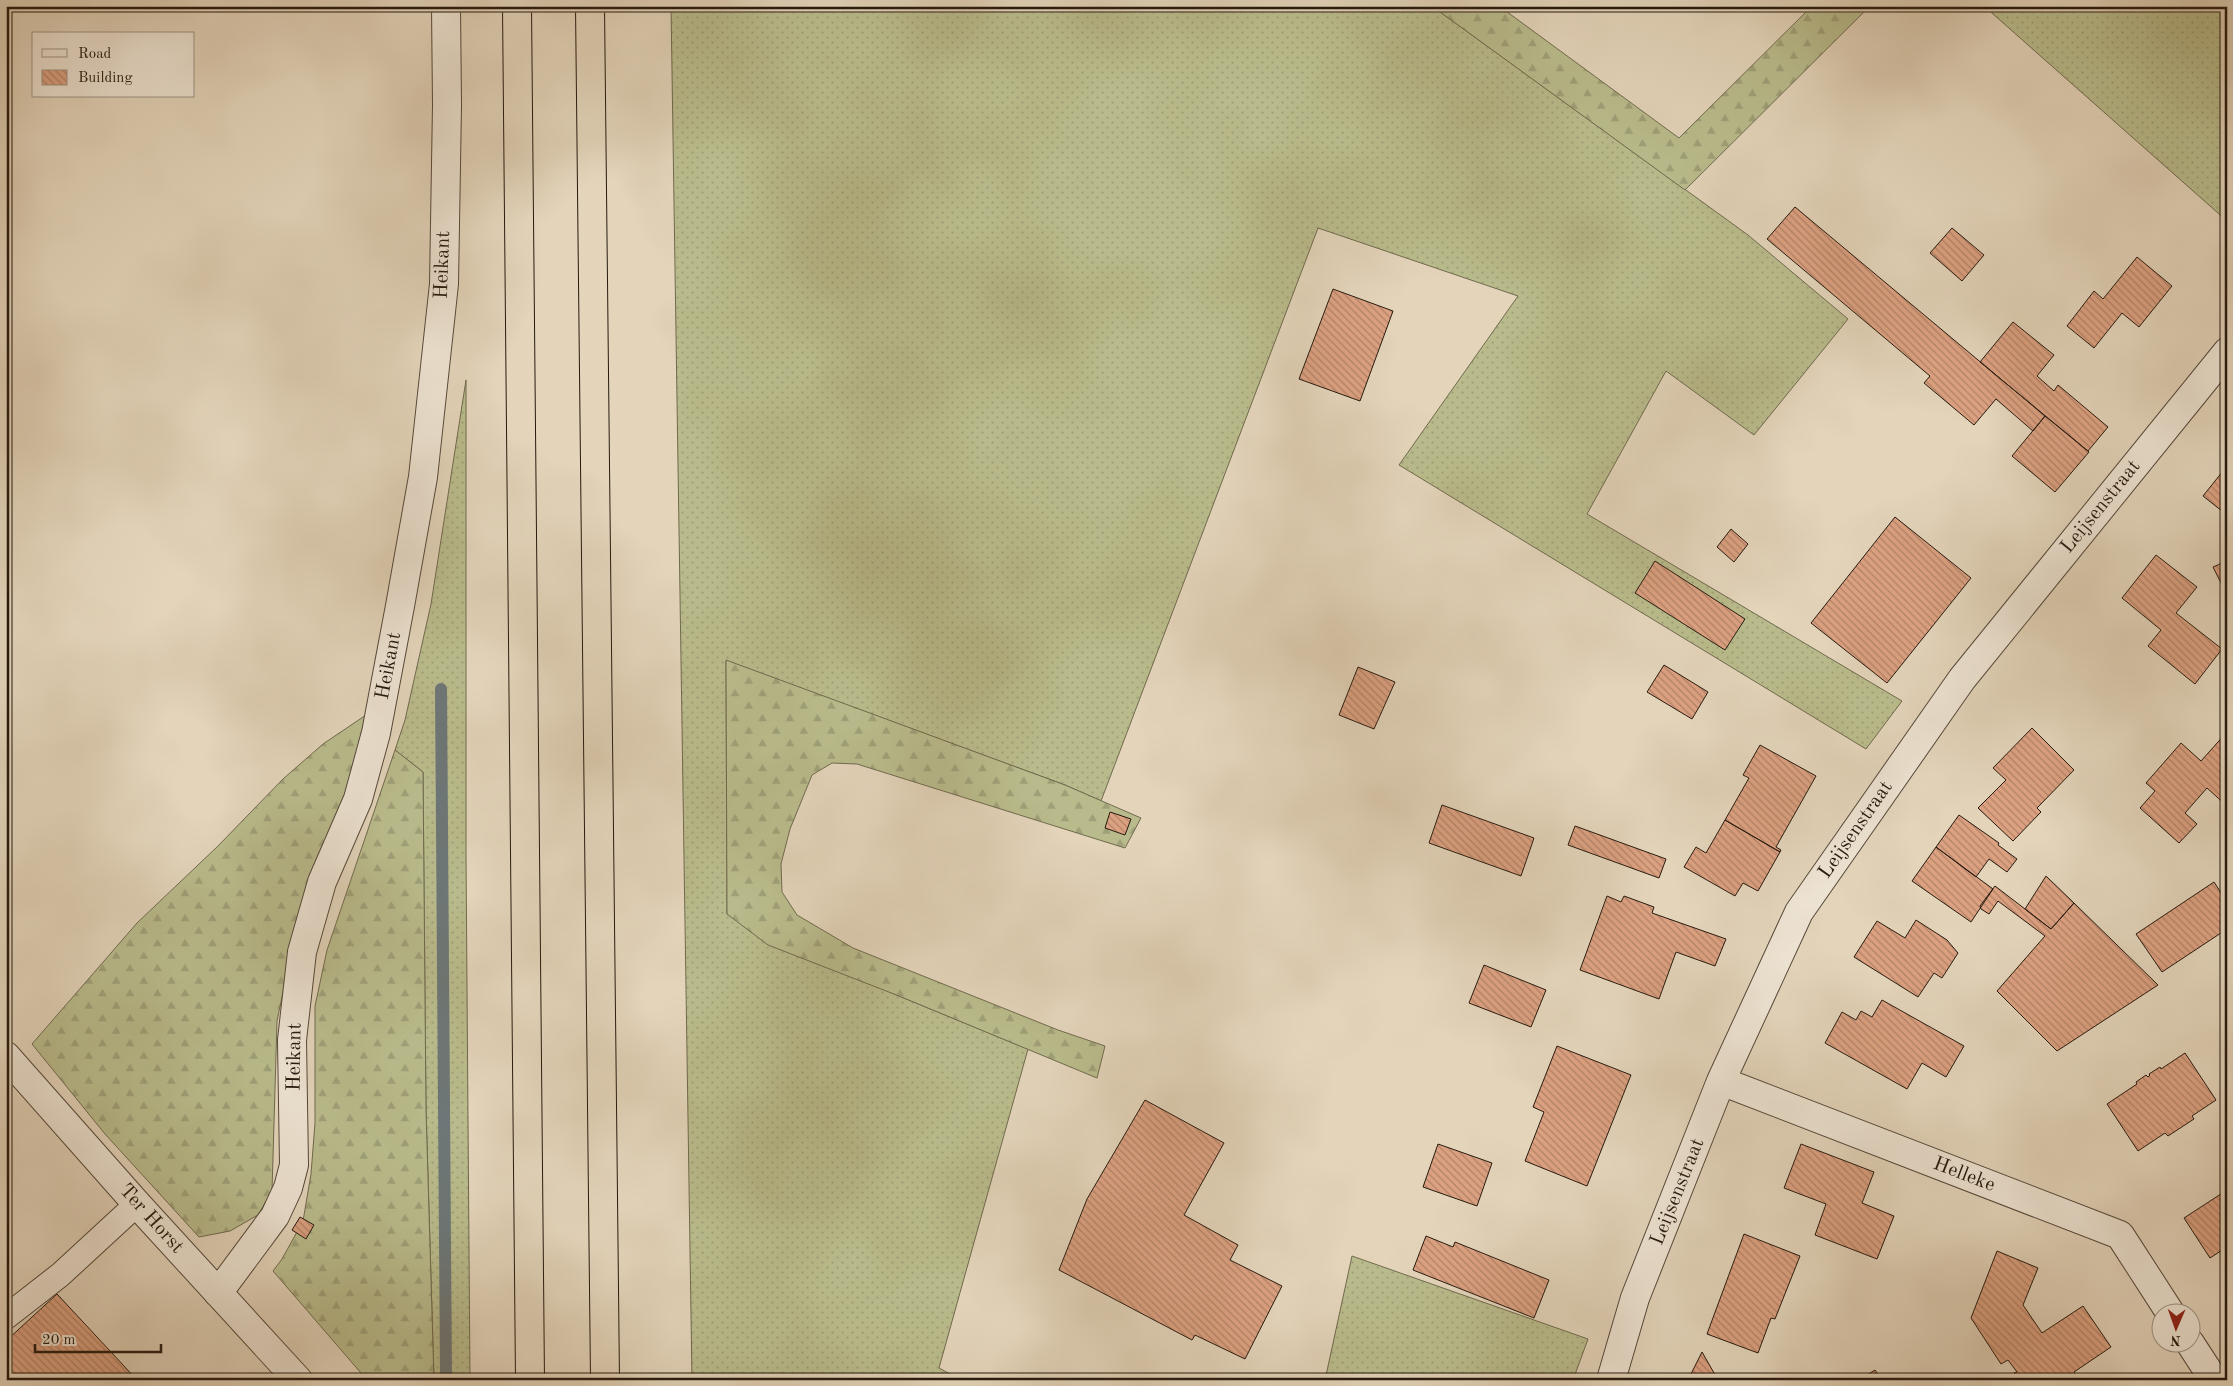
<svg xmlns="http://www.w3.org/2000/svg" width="2233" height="1386" font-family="'Old Standard TT',serif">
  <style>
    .grass { fill: url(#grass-dots); stroke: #706a4e }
    .forest { fill: url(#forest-firs); stroke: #706a4e }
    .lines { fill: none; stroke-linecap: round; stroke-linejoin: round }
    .stream { stroke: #6d7777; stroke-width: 12 }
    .building { fill: url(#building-back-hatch); stroke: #261a0f }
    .lane-casing { stroke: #55483a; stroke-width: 26 }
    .street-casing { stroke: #55483a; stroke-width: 30 }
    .highway-casing { stroke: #261a0f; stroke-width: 30 }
    .lane { stroke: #ede3d2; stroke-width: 24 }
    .street { stroke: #ede3d2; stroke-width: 28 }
    .highway { stroke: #e3d4ba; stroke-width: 28 }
    .labels { text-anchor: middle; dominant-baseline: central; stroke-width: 4.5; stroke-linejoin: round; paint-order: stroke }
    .street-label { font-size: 20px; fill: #261a0f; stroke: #ede3d2 }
  </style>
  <defs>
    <pattern id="grass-dots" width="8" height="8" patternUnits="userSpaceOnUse" patternTransform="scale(1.25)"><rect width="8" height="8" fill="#b9bb8c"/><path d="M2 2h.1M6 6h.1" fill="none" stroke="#9fa078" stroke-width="1.8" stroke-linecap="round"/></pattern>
    <pattern id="forest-firs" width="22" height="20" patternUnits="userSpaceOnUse" patternTransform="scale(1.25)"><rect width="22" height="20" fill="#b9bb8c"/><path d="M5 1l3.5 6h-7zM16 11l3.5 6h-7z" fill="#9fa078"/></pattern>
    <pattern id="building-back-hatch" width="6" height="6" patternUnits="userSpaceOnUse" patternTransform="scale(1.25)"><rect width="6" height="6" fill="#dca181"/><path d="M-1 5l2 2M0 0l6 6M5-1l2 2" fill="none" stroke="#b28268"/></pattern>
  </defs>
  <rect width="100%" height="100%" fill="#e3d4ba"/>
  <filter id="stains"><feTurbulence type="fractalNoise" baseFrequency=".004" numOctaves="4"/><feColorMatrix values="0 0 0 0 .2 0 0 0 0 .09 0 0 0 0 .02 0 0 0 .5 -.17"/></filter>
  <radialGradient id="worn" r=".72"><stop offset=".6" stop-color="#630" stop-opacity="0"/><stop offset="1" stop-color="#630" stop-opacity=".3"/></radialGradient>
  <!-- grass -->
  <path class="grass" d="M 671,6 L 1439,6 L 1436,9 L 1748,235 L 1848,319 L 1754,435 L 1666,371 L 1587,514 L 1902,701 L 1866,749 L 1399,465 L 1518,296 L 1318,228 L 1101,801 L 1065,785 L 726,661 L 727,914 L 899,996 L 1028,1049 L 939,1368 L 961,1380 L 692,1380 Z
    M 1984,6 L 2227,6 L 2227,221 Z
    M 466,380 L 466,856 L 470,1380 L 434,1380 L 426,1110 L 423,772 L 395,750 L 405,720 L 431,604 Z
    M 1352,1256 L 1588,1339 L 1573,1380 L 1325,1380 Z"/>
  <!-- forest -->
  <path class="forest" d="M 1439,6 L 1499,6 L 1679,138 L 1812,6 L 1870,6 L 1685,190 L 1436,9 Z
    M 726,660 L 1065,785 L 1141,818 L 1125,848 L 857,764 L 832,763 L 812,775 L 790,829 L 781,864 L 782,892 L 797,915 L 853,948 L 1058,1030 L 1105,1046 L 1097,1078 L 899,996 L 768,945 L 727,914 Z
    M 369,713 L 344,797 L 311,882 L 289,964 L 277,1021 L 272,1191 L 258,1215 L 230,1231 L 199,1237 L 105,1134 L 32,1044 L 137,923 L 218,846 L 283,779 L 323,744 Z
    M 395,750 L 423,772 L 426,1110 L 434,1380 L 367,1380 L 273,1271 L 282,1259 L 303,1221 L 311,1174 L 315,1123 L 315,1006 L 327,950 Z"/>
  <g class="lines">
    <!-- stream -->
    <path class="stream" d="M 441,689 L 446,1380"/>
  </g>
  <!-- building -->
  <path class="building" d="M 1795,207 L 2045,416 L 2033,431 L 1996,399 L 1974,425 L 1924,383 L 1930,376 L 1767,239 Z
    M 1952,228 L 1984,255 L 1962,281 L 1930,253 Z
    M 2137,257 L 2172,286 L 2139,327 L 2122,313 L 2094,348 L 2067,326 L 2094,291 L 2103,299 Z
    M 1333,289 L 1393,311 L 1360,401 L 1299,379 Z
    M 2013,322 L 2054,355 L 2037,376 L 2054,391 L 2058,385 L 2108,427 L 2088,451 L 1980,362 Z
    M 2045,416 L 2089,452 L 2055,492 L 2012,456 Z
    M 2227,466 L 2227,515 L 2203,496 Z
    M 1895,517 L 1971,578 L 1887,683 L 1811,623 Z
    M 1731,529 L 1748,544 L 1734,562 L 1717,547 Z
    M 2156,555 L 2197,587 L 2176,613 L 2222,649 L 2195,684 L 2148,646 L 2161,630 L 2122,598 Z
    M 1655,561 L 1745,619 L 1725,650 L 1635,593 Z
    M 2227,561 L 2227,587 L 2224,589 L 2213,567 Z
    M 1664,665 L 1708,692 L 1692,719 L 1647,692 Z
    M 1358,667 L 1395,682 L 1374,729 L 1339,715 Z
    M 2032,728 L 2074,770 L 2037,808 L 2041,812 L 2013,841 L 1978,808 L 2006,780 L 1993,768 Z
    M 2227,732 L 2227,806 L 2207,788 L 2185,813 L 2197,824 L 2179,843 L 2140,808 L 2155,791 L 2146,783 L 2181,743 L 2201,761 Z
    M 1760,745 L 1816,776 L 1776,847 L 1781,850 L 1780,852 L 1725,820 L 1749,778 L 1743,775 Z
    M 1442,805 L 1534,838 L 1521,876 L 1429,843 Z
    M 1110,812 L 1131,819 L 1125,835 L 1105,828 Z
    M 1959,815 L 1999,843 L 1998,845 L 2017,859 L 2007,872 L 1989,859 L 1976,877 L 1936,847 Z
    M 1725,820 L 1780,852 L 1758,891 L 1743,883 L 1735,896 L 1684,867 L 1696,847 L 1706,853 Z
    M 1575,826 L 1666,859 L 1659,878 L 1568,845 Z
    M 1936,847 L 1993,889 L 1971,922 L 1912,881 Z
    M 2046,876 L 2074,903 L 2051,929 L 2025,909 Z
    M 2214,882 L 2227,902 L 2227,929 L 2162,972 L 2136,934 Z
    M 1995,886 L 2051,929 L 2074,903 L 2158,985 L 2057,1051 L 1997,991 L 2045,936 L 1998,901 L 1989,914 L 1981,909 L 1980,906 Z
    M 1607,896 L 1621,902 L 1624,896 L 1654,907 L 1652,913 L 1726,939 L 1715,966 L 1676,952 L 1659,999 L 1580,970 Z
    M 1916,920 L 1947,940 L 1958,953 L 1942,978 L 1934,973 L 1918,997 L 1854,957 L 1877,921 L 1905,938 Z
    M 1484,965 L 1546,990 L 1531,1027 L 1469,1003 Z
    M 1882,1000 L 1964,1046 L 1946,1077 L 1922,1063 L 1907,1089 L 1825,1043 L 1842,1012 L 1856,1020 L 1861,1011 L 1872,1017 Z
    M 1557,1046 L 1631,1075 L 1587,1186 L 1525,1161 L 1544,1112 L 1533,1107 Z
    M 2185,1053 L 2216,1100 L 2192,1116 L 2194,1119 L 2168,1136 L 2165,1133 L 2138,1151 L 2107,1104 L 2137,1084 L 2136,1082 L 2146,1075 L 2148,1077 L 2150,1075 L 2149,1074 L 2160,1067 L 2161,1069 Z
    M 1145,1100 L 1224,1143 L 1184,1215 L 1238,1245 L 1230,1260 L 1282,1286 L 1245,1359 L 1195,1335 L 1192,1340 L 1059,1270 L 1087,1199 Z
    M 1438,1144 L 1492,1163 L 1477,1206 L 1423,1187 Z
    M 1801,1144 L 1874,1172 L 1862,1203 L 1894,1216 L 1877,1259 L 1815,1235 L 1826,1204 L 1784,1188 Z
    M 2227,1190 L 2227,1247 L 2210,1258 L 2184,1218 Z
    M 300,1217 L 314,1225 L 306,1239 L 292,1230 Z
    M 1744,1234 L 1800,1256 L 1775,1319 L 1771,1318 L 1758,1353 L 1707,1334 Z
    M 1426,1236 L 1453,1247 L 1455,1242 L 1549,1280 L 1534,1318 L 1413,1270 Z
    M 1997,1251 L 2038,1268 L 2023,1305 L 2042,1333 L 2083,1306 L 2111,1347 L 2074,1372 L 2077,1377 L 2072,1380 L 2022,1380 L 2021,1378 L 2019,1380 L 2014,1373 L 2017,1372 L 2008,1360 L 2001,1364 L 1971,1318 Z
    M 57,1294 L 137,1380 L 6,1380 L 6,1341 Z
    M 1702,1352 L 1718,1380 L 1688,1380 Z
    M 1875,1370 L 1882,1380 L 1859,1380 Z"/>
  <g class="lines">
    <!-- lane casing -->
    <g class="lane-casing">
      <path id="lane" d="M 6,1317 L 60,1275 L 137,1204"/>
    </g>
    <!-- street casing -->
    <g class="street-casing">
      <path id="street" d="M 6,1056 L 137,1204 L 298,1380
        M 1721,1081 L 2120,1235 L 2171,1314
        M 218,1293 L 275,1216 L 288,1188 L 294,1165 L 292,1040 L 302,952 L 322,882 L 358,799 L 376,733 L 400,606 L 423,477 L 444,284 L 447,105 L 446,6
        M 2190,1343 L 2214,1380
        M 1611,1380 L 1635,1298 L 1721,1081 L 1799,912 L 1962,679 L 2227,352"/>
    </g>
    <!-- highway casing -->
    <g class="highway-casing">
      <path id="highway" d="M 517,6 L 530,1380
        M 590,6 L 605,1380"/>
    </g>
    <!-- lane -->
    <use href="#lane" class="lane"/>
    <!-- street -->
    <use href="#street" class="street"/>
    <!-- highway -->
    <use href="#highway" class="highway"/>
  </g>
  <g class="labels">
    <!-- street labels -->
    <g class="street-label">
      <text transform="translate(443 265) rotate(-88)">Heikant</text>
      <text transform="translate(2101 507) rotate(-51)">Leijsenstraat</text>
      <text transform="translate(389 666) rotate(-79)">Heikant</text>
      <text transform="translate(1856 830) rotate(-55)">Leijsenstraat</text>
      <text transform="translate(295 1057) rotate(-89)">Heikant</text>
      <text transform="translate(1964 1175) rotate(21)">Helleke</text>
      <text transform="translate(1678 1192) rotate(-68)">Leijsenstraat</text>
      <text transform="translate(151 1219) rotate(48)">Ter Horst</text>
    </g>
  </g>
  <!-- margin -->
  <rect width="2233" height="1386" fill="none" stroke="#e3d4ba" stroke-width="25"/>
  <rect x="8" y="8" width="2218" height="1371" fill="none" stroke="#261a0f" stroke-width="2.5"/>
  <rect x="12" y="12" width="2208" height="1361" fill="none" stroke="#261a0f"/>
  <!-- legend -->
  <rect x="32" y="32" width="162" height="65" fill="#ede3d2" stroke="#9d9384"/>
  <rect x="42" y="49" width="25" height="8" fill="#ede3d2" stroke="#9d9384"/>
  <text x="78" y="58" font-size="15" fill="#261a0f">Road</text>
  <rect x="42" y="70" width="25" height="15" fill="url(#building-back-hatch)" stroke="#9d9384"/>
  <text x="78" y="82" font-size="15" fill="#261a0f">Building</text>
  <!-- north arrow -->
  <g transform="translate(2176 1328) rotate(182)"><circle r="24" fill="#ede3d2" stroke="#9d9384"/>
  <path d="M0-4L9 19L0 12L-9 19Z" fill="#8f2418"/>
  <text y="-8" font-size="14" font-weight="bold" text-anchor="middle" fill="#261a0f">N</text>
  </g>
  <!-- scale -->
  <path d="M35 1344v8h126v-8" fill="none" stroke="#261a0f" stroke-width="2.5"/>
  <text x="42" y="1344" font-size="15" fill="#261a0f" stroke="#ede3d2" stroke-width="4" paint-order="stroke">20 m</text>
  <rect width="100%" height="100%" filter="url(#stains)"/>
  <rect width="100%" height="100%" fill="url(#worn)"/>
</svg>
